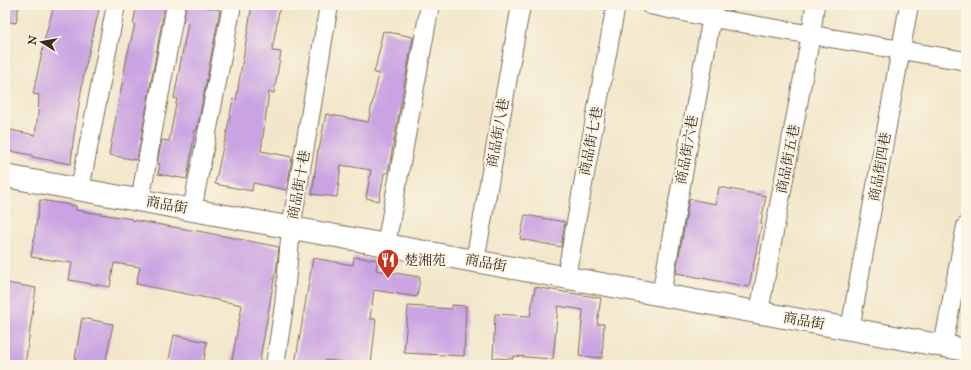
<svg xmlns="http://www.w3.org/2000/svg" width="971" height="370" font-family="'IM FELL Great Primer','Noto Serif SC',serif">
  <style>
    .building { fill: #c9a3e2 }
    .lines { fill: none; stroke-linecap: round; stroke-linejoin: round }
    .street-casing { stroke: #7b6c5b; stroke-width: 20 }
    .secondary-casing { stroke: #7b6c5b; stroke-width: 24 }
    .street { stroke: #fff; stroke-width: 18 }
    .secondary { stroke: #fff; stroke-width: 22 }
    .labels { text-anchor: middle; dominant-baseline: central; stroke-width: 4; stroke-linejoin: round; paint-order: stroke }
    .street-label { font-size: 14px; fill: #3b2a1e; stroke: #fcf5e5 }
    .poi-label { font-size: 14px; fill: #3b2a1e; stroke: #fcf5e5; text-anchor: start }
  </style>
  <rect width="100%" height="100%" fill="#fcf5e5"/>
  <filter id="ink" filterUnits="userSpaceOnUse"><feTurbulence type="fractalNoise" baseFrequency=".025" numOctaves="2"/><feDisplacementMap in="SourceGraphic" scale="8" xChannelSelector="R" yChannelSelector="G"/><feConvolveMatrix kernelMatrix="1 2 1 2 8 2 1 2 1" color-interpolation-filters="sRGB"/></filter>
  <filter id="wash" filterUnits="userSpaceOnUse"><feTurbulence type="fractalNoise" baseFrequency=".012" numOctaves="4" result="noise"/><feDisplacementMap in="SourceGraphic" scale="16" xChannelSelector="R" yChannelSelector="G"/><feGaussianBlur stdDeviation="0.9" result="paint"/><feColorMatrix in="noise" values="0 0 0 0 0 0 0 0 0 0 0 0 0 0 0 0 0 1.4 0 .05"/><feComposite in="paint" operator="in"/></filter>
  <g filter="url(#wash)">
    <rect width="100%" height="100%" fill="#f2e7cb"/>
    <g id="blocks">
      <!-- building -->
      <path class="building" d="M 5,5 L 19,5 L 16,23 L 5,21 Z
        M 54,5 L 100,5 L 84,73 L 73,142 L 71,164 L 32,157 L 32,155 L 5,150 L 5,129 L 35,135 L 38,115 L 39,95 L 33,94 L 46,34 Z
        M 137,5 L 165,5 L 137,160 L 109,155 L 127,57 L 135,24 L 133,23 Z
        M 186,5 L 194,5 L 220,10 L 197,130 L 195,130 L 187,179 L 158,174 L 160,164 L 157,163 L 162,140 L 169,141 L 177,99 L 174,98 L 188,23 L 183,22 Z
        M 252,5 L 280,5 L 272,51 L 281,52 L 274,93 L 269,92 L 261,151 L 292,157 L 287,190 L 253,183 L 252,191 L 215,184 L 224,142 L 225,142 L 233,99 L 236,100 Z
        M 383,31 L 413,37 L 388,173 L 384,173 L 379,201 L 366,198 L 371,170 L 341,165 L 337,197 L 312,194 L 318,150 L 319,150 L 326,114 L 368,122 L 379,74 L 374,73 L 381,44 L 380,44 Z
        M 719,187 L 766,196 L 761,223 L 762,223 L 749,287 L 676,273 L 689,199 L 716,204 Z
        M 40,200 L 76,206 L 76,210 L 132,219 L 132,220 L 203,232 L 279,247 L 276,273 L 275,273 L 259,365 L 231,365 L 242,305 L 136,284 L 140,267 L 114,263 L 110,287 L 69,280 L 72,263 L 31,257 Z
        M 525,215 L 565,222 L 561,247 L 520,239 Z
        M 354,257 L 378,260 L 376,270 L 420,277 L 417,297 L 374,290 L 370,319 L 376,319 L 371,365 L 325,360 L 324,365 L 303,365 L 295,364 L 313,258 L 353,265 Z
        M 7,283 L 36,288 L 25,365 L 5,365 L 5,297 Z
        M 535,287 L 601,298 L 597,324 L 604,324 L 602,358 L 579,356 L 583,310 L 558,306 L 553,359 L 513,356 L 513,359 L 493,358 L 495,314 L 530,316 Z
        M 452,305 L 466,306 L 464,356 L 404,353 L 408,306 L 452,309 Z
        M 82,318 L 113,324 L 105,365 L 74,365 Z
        M 174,335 L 207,342 L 203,365 L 168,365 Z"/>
    </g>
  </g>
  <g filter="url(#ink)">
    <use href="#blocks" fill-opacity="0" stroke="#7b6c5b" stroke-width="1"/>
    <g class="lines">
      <!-- street casing -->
      <g class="street-casing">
        <path id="street" d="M 650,5 L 712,18 L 966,61
          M 80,189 L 116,5
          M 140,200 L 176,5
          M 192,210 L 232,5
          M 386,245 L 430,5
          M 475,261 L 521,5
          M 566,277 L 616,5
          M 661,295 L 714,5
          M 759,312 L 811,35 L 815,5
          M 850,329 L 909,5
          M 943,346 L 966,226
          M 275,365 L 284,306 L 291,228 L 329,5"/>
      </g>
      <!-- secondary casing -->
      <g class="secondary-casing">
        <path id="secondary" d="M 5,176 L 966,350"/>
      </g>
      <!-- street -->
      <use href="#street" class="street"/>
      <!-- secondary -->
      <use href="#secondary" class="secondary"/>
    </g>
  </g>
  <!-- icons -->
  <defs>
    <g id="restaurant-pin" transform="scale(1.15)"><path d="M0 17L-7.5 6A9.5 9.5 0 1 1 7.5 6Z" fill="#c8321e" stroke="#fcf5e5"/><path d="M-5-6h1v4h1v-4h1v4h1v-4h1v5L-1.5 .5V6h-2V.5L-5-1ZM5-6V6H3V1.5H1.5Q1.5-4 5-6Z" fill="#fff"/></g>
  </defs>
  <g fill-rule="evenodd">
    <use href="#restaurant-pin" x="388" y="260"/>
  </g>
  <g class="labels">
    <!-- street labels -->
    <g class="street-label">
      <text transform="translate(498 133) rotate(-80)">商品街八巷</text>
      <text transform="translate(591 141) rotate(-79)">商品街七巷</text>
      <text transform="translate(687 150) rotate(-80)">商品街六巷</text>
      <text transform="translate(788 159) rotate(-79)">商品街五巷</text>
      <text transform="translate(880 167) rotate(-80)">商品街四巷</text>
      <text transform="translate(299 185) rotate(-80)">商品街十巷</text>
      <text transform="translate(167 205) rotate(10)">商品街</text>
      <text transform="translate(486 263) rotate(10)">商品街</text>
      <text transform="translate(804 321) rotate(10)">商品街</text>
    </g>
    <!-- poi labels -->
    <g class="poi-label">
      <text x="404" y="260">楚湘苑</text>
    </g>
  </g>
  <!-- margin -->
  <rect width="971" height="370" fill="none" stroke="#fcf5e5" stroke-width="20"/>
  <!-- north arrow -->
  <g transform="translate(42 42) rotate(281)" stroke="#fcf5e5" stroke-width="3" paint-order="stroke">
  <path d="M0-3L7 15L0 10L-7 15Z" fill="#3b2a1e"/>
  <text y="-6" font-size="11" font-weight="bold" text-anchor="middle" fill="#3b2a1e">N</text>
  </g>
</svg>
